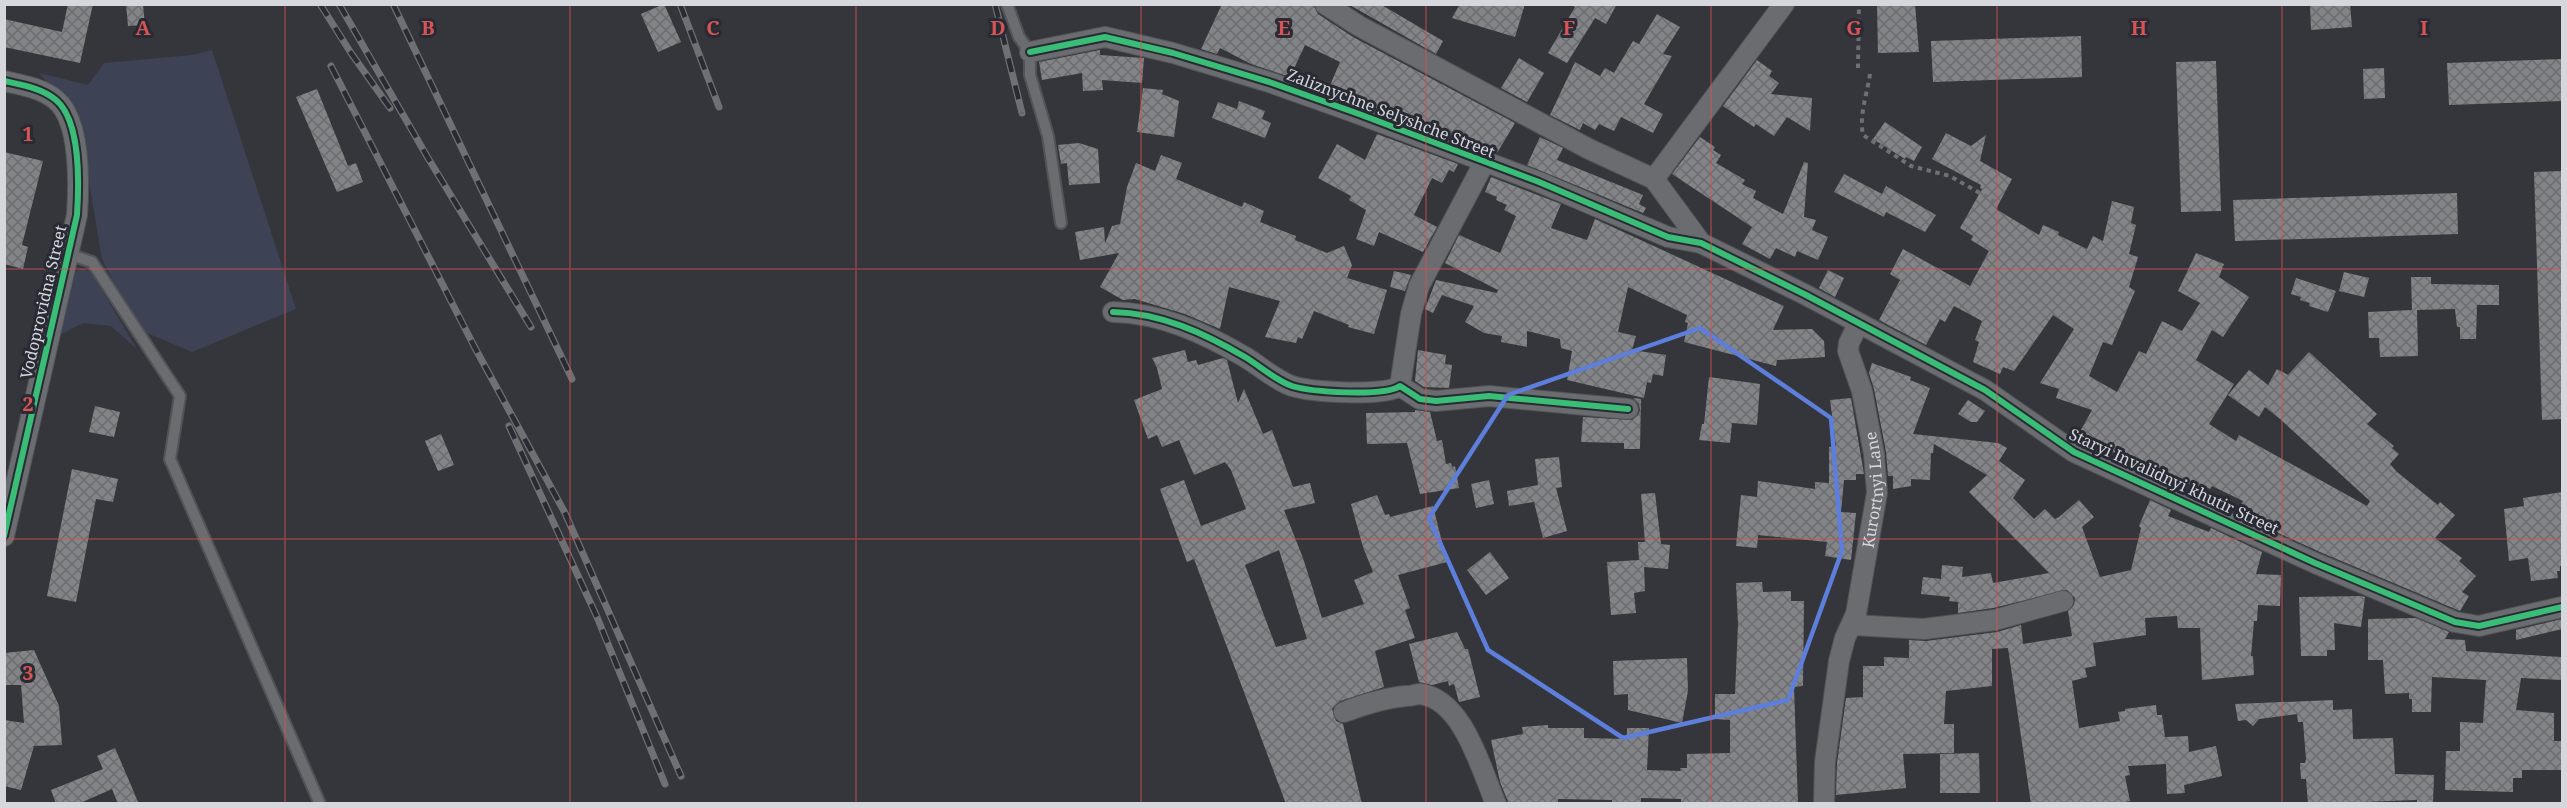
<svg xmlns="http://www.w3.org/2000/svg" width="2567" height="808" font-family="'Noto Serif',serif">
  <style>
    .green { fill: #3d4255 }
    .building { fill: url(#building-cross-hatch); fill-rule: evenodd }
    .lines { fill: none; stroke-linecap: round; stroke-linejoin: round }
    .lane-casing { stroke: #525357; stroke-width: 14 }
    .street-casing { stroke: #525357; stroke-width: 22 }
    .path { stroke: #6f7073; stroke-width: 4; stroke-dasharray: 4.5 4.5; stroke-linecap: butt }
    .lane { stroke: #6b6c70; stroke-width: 10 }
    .street { stroke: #6b6c70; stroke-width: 20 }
    .rail-casing { stroke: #6e7073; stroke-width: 7 }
    .rail { stroke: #282b33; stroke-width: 4.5; stroke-dasharray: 14; stroke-linecap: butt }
    .cycleway-casing { stroke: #282b33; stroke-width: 10 }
    .cycleway { stroke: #3abd76; stroke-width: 6 }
    .marked { fill: none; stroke: #5d7eda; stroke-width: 4.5; stroke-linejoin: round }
    .grid { fill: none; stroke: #d65455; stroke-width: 1.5; stroke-opacity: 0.55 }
    .labels { text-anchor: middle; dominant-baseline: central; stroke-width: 6; stroke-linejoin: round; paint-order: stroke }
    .street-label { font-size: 16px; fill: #d5d7dd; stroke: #282b33 }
    .grid-label { font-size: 20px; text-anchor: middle; font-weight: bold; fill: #d65455; stroke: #282b33; stroke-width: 6; stroke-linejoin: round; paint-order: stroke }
  </style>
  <defs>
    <pattern id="building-cross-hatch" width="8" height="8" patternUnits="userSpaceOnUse" patternTransform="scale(1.5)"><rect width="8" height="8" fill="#838487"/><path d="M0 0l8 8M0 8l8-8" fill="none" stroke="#6c6c6f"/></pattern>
  </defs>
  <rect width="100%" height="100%" fill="#35363b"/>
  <!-- green -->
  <path class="green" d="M 212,50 L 296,309 L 192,352 L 147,333 L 119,293 L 102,259 L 78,117 L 39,73 L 88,85 L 104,63 L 192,55 Z
    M 82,269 L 91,272 L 137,349 L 111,326 L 83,323 L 60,335 L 73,272 Z"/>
  <!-- building -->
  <path class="building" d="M 68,4 L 93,4 L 80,63 L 4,47 L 4,19 L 62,32 Z
    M 126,4 L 143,4 L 145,25 L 128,26 Z
    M 664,4 L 681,42 L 658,52 L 641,14 Z
    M 1222,4 L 1313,4 L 1318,14 L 1353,37 L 1515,123 L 1497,153 L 1328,90 L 1340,62 L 1305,45 L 1290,77 L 1251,64 L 1220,48 L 1217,54 L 1201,49 Z
    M 1348,4 L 1380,4 L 1443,41 L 1436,54 Z
    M 1460,4 L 1525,4 L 1515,37 L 1452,18 Z
    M 1570,4 L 1617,4 L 1606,24 L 1595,18 L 1567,63 L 1548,53 L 1575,7 Z
    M 1877,4 L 1915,4 L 1919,52 L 1878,53 Z
    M 2310,4 L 2350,4 L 2352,27 L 2311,30 Z
    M 1657,14 L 1680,27 L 1663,54 L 1672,56 L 1644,104 L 1663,114 L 1653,133 L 1621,117 L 1614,131 L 1599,124 L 1595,130 L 1583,123 L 1580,130 L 1550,115 L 1575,62 L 1600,76 L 1605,68 L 1614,73 L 1633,41 L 1639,44 Z
    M 2081,36 L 2082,77 L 1933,82 L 1931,41 Z
    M 1100,50 L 1100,55 L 1144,58 L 1142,83 L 1102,80 L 1103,90 L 1083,91 L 1082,73 L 1042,80 L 1039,62 Z
    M 1519,58 L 1544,73 L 1527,102 L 1501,88 Z
    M 2562,59 L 2562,101 L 2449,105 L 2447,63 Z
    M 1757,60 L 1772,71 L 1769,76 L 1779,83 L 1771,94 L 1812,98 L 1810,131 L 1787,117 L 1774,136 L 1756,124 L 1754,127 L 1723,106 Z
    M 2216,61 L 2221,211 L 2181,212 L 2176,62 Z
    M 2384,68 L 2385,98 L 2364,99 L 2363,69 Z
    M 1143,88 L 1163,90 L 1162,94 L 1179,101 L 1174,137 L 1137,132 Z
    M 317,89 L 348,166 L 356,163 L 363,182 L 337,192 L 296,97 Z
    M 1239,101 L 1265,111 L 1262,119 L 1271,123 L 1265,138 L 1212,118 L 1218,102 L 1237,109 Z
    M 1885,122 L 1922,147 L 1914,161 L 1906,157 L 1905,159 L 1873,139 Z
    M 1946,133 L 1971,146 L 1986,135 L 1980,161 L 2012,179 L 1996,209 L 2039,235 L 2043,225 L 2059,232 L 2058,235 L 2087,249 L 2093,236 L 2103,241 L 2112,201 L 2134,207 L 2131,223 L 2136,225 L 2129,254 L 2138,257 L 2129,287 L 2135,291 L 2112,345 L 2103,342 L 2089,376 L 2117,392 L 2139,351 L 2146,354 L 2162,321 L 2182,331 L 2200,303 L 2178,291 L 2196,253 L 2224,264 L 2219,277 L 2249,297 L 2223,337 L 2212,330 L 2196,360 L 2234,384 L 2209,424 L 2236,441 L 2239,435 L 2367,506 L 2370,501 L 2280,419 L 2265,407 L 2259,417 L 2228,395 L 2249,370 L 2268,385 L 2277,369 L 2288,375 L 2309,352 L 2377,414 L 2367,424 L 2394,446 L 2392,448 L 2399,454 L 2390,464 L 2397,472 L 2438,505 L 2440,502 L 2455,515 L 2435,538 L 2462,558 L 2459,561 L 2476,576 L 2462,592 L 2469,596 L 2460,611 L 2320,552 L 2236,514 L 2243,501 L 2212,486 L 2210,489 L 2201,484 L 2198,489 L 2183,481 L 2180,488 L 2149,473 L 2139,468 L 2141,466 L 2107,449 L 2105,453 L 2077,437 L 2092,410 L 2056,398 L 2059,389 L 2040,383 L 2074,329 L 2053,315 L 2014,371 L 2003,367 L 2000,374 L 1973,362 L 1979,342 L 1975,340 L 1982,321 L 1954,306 L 1945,322 L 1940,319 L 1926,345 L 1879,320 L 1900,280 L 1890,274 L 1903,249 L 1970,286 L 1989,251 L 1971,240 L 1973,236 L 1960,228 L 1982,189 L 1980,188 L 1981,185 L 1932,159 Z
    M 1377,134 L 1458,164 L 1454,172 L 1449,170 L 1442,183 L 1432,178 L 1414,215 L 1437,227 L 1423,252 L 1379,232 L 1374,246 L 1356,239 L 1366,210 L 1349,200 L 1351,196 L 1318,178 L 1337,144 L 1365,160 Z
    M 1540,137 L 1563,148 L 1557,160 L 1643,195 L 1639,204 L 1646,208 L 1643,213 L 1527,165 Z
    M 1700,137 L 1715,147 L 1713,150 L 1721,155 L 1716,163 L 1745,180 L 1742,184 L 1756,191 L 1753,198 L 1783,214 L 1804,162 L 1808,163 L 1804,217 L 1816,220 L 1812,230 L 1828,237 L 1818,260 L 1797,251 L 1795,257 L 1776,248 L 1770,259 L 1742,244 L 1752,227 L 1672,174 Z
    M 1079,143 L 1098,149 L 1100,183 L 1069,185 L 1067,163 L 1061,164 L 1058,145 Z
    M 4,152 L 43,161 L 22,245 L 28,247 L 23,269 L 4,264 Z
    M 1161,155 L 1182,163 L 1176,179 L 1242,207 L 1244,202 L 1264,211 L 1260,222 L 1296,236 L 1295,240 L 1327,253 L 1344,246 L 1352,265 L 1347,278 L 1387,290 L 1374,334 L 1348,327 L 1349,325 L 1314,311 L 1302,339 L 1298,337 L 1296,343 L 1265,337 L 1280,301 L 1229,287 L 1220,329 L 1185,314 L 1135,299 L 1123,300 L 1100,287 L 1119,253 L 1080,260 L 1075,232 L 1104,227 L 1105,243 L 1112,226 L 1120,224 L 1127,187 L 1136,163 L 1155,171 Z
    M 2562,171 L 2562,419 L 2542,420 L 2534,172 Z
    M 1844,174 L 1882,194 L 1886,186 L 1936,215 L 1925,232 L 1886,212 L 1884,217 L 1834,192 Z
    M 1491,177 L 1561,204 L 1551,228 L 1587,240 L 1595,219 L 1784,306 L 1773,330 L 1812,329 L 1824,341 L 1825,357 L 1777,360 L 1776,366 L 1684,342 L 1688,323 L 1685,322 L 1687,315 L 1628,287 L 1618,332 L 1636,336 L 1632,350 L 1666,355 L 1663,376 L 1653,374 L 1651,383 L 1647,382 L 1644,398 L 1567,380 L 1572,351 L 1561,348 L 1560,339 L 1527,331 L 1527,347 L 1501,342 L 1502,336 L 1484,333 L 1465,322 L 1474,306 L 1442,295 L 1433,313 L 1425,309 L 1436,280 L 1497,293 L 1498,290 L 1445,263 L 1459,235 L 1500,253 L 1516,216 L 1504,210 L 1507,205 L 1496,200 L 1497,197 L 1485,192 Z
    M 2457,193 L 2458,234 L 2235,241 L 2233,200 Z
    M 1828,270 L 1844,278 L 1835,297 L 1819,288 Z
    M 1394,271 L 1411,275 L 1405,291 L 1390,287 Z
    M 2344,272 L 2369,278 L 2364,297 L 2339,291 Z
    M 2411,277 L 2431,277 L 2431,284 L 2499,285 L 2499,305 L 2477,305 L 2476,339 L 2460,339 L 2460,327 L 2457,327 L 2455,309 L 2417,310 L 2418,356 L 2380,357 L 2379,338 L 2369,338 L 2368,312 L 2412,310 Z
    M 2296,278 L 2336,291 L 2328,312 L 2309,306 L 2310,303 L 2300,300 L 2301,297 L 2291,294 Z
    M 1185,350 L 1188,362 L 1196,360 L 1198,365 L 1223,358 L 1227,360 L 1238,403 L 1244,389 L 1263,434 L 1272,430 L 1293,487 L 1310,483 L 1315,503 L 1284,510 L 1303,558 L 1322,618 L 1364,604 L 1354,580 L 1373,572 L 1363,547 L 1351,504 L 1377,495 L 1385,515 L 1389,514 L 1390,517 L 1433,506 L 1447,562 L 1398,575 L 1410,608 L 1405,610 L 1415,638 L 1375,651 L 1384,687 L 1340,701 L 1332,709 L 1336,721 L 1343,724 L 1362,804 L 1286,804 L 1194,559 L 1187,562 L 1160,489 L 1184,480 L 1201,526 L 1246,509 L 1231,470 L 1225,462 L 1194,475 L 1179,440 L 1162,447 L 1157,435 L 1148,439 L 1134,400 L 1162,389 L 1157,368 L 1152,358 ZM 1279,550 L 1307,639 L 1276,647 L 1245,565 Z
    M 1418,350 L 1446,355 L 1445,364 L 1452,365 L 1449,388 L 1424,387 L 1415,381 Z
    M 1872,363 L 1911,377 L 1910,380 L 1930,388 L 1913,434 L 1998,443 L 2007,448 L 1999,461 L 2025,480 L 2013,498 L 2034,519 L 2045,509 L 2055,519 L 2059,517 L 2079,500 L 2094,517 L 2082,527 L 2100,577 L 2131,570 L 2141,528 L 2139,526 L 2150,500 L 2171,510 L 2168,516 L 2209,532 L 2211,528 L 2262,552 L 2256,574 L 2281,575 L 2280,606 L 2258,605 L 2257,621 L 2254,621 L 2251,656 L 2253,656 L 2254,675 L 2202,680 L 2200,628 L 2178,628 L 2177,616 L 2145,618 L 2146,635 L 2093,643 L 2096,666 L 2085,668 L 2087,677 L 2072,681 L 2079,728 L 2120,721 L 2118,712 L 2125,711 L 2125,709 L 2156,705 L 2157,715 L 2162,715 L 2165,737 L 2188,736 L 2189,752 L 2216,746 L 2222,776 L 2184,785 L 2185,793 L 2167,794 L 2166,764 L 2128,766 L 2130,775 L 2125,776 L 2130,801 L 2115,804 L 2031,804 L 2008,648 L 1992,649 L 1992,686 L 1946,691 L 1944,724 L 1954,724 L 1954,753 L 1903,754 L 1906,788 L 1836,795 L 1837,763 L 1846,698 L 1863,697 L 1863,666 L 1884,666 L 1884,657 L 1909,658 L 1909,640 L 1926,641 L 1997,632 L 2021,625 L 2023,644 L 2072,636 L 2068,611 L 2074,605 L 2075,598 L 2067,590 L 1993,608 L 1958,613 L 1958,602 L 1949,601 L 1950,597 L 1921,594 L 1923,577 L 1941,579 L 1942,565 L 1963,567 L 1962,577 L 1991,573 L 1993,583 L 2049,573 L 1969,492 L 1987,475 L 1934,444 L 1933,453 L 1931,453 L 1930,480 L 1911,479 L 1911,486 L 1893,489 L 1893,476 L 1888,476 L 1886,452 L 1874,389 L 1869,373 Z
    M 1709,377 L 1760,384 L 1757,425 L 1732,423 L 1730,443 L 1699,440 L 1702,424 L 1704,424 Z
    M 1633,398 L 1641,399 L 1640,449 L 1624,449 L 1624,443 L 1581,442 L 1583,417 L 1632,420 L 1638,415 L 1640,410 L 1639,404 Z
    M 1851,398 L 1864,474 L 1856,474 L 1856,480 L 1844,480 L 1841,512 L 1856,513 L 1851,560 L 1825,556 L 1827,542 L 1758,535 L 1757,548 L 1736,546 L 1741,495 L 1757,497 L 1758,481 L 1815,489 L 1815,482 L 1829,483 L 1829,447 L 1836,446 L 1830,400 Z
    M 1968,400 L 1985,411 L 1977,422 L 1971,422 L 1958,414 Z
    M 95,406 L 120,412 L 114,437 L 89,432 Z
    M 1415,410 L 1430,412 L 1437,441 L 1442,440 L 1446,464 L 1451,463 L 1452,467 L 1455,466 L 1459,488 L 1420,494 L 1407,443 L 1367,444 L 1366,413 L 1415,412 Z
    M 441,434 L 454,465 L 438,471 L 425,441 Z
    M 1559,457 L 1562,487 L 1556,488 L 1567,531 L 1543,538 L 1534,502 L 1509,506 L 1507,491 L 1538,485 L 1535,459 Z
    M 72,469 L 118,479 L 113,502 L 96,499 L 76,602 L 47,596 Z
    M 1489,480 L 1494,504 L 1476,508 L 1471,484 Z
    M 2562,492 L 2562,566 L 2560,566 L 2560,571 L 2557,571 L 2558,578 L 2531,581 L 2528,558 L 2509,561 L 2504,509 L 2524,506 L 2523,498 Z
    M 1655,493 L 1661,544 L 1670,545 L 1668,569 L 1644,567 L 1645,591 L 1634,593 L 1636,613 L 1611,615 L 1607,562 L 1639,560 L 1638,542 L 1645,542 L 1641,494 Z
    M 1490,552 L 1509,578 L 1486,595 L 1467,570 Z
    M 1762,582 L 1763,592 L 1791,591 L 1791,601 L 1804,601 L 1803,686 L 1794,687 L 1798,804 L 1681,804 L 1681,799 L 1641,798 L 1641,804 L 1612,804 L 1612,800 L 1558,799 L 1558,804 L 1509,804 L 1500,782 L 1491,740 L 1523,734 L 1522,727 L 1548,725 L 1548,728 L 1584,728 L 1584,738 L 1627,739 L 1627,728 L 1649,728 L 1647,770 L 1681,771 L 1680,768 L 1687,768 L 1687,754 L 1730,753 L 1730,720 L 1715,719 L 1715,694 L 1735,694 L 1738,624 L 1736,583 Z
    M 2361,596 L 2365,597 L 2361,627 L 2334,623 L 2335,650 L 2327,650 L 2327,656 L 2301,656 L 2299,597 Z
    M 2416,618 L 2449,632 L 2445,639 L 2465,640 L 2466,651 L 2562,657 L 2562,680 L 2521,678 L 2516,710 L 2554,713 L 2554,741 L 2562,741 L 2562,770 L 2522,770 L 2522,778 L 2513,778 L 2513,792 L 2445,790 L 2446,751 L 2460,751 L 2460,722 L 2483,723 L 2486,680 L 2432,677 L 2431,712 L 2412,712 L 2412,699 L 2409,699 L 2409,693 L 2385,694 L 2383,660 L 2368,660 L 2368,619 Z
    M 2562,619 L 2562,629 L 2516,640 L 2516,630 Z
    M 1457,632 L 1465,649 L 1468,649 L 1480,697 L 1459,702 L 1454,684 L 1449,686 L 1448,681 L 1432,685 L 1419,682 L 1409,644 Z
    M 34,650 L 59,706 L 62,745 L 34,746 L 21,790 L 4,786 L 4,720 L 24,723 L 21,685 L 4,685 L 4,653 Z
    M 1687,658 L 1688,691 L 1682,723 L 1628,710 L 1628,694 L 1614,695 L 1613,661 Z
    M 2333,700 L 2333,710 L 2352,709 L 2353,739 L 2393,738 L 2395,774 L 2434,775 L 2433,804 L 2417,804 L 2417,800 L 2308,804 L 2306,779 L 2301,779 L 2300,763 L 2305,763 L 2306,759 L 2303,722 L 2298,722 L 2297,714 L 2259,719 L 2253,726 L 2246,720 L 2238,721 L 2235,704 Z
    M 115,748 L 139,804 L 118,804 L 112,789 L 78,804 L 56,804 L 51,790 L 103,769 L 97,756 Z
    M 1979,753 L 1980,793 L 1940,793 L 1940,754 Z"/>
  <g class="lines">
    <!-- lane casing -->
    <g class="lane-casing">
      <path id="lane" d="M 1007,4 L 1019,37 L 1030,52 L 1030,75 L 1048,136 L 1061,223
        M 68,254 L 92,262 L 180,396 L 170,459 L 320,804"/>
    </g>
    <!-- street casing -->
    <g class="street-casing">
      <g id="street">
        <path d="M 1325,4 L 1359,26 L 1589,149 L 1654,179 L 1701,243"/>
        <path d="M 1030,52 L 1105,37 L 1173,53 L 1272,83 L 1359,114 L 1539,182 L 1668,237 L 1701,243 L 1806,295 L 1985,390 L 2074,452 L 2315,563 L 2455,622 L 2479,626 L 2562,607"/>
        <path d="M 4,81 C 22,85 42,88 56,100 C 81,121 79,185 77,215 L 4,536"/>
        <path d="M 1654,179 L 1784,4"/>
        <path d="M 1113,312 C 1161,313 1204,333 1245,357 C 1260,366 1275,380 1292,386 C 1311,392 1384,397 1400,386 L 1420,399 L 1436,401 L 1489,396 L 1628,409"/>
        <path d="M 1400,386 L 1411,314 L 1419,286 L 1484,163"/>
        <path d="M 1853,625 L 1924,629 L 1995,620 L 2063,601"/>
        <path d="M 1344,712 C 1365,704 1384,698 1406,696 C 1411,696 1416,694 1420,694 C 1463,699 1481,769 1496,804"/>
        <path id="s1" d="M 1824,804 L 1825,762 L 1839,661 L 1845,638 L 1856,614 L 1877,493 L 1874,454 L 1862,391 L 1848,351 L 1849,343 L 1858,324"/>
      </g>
    </g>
    <!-- path -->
    <path class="path" d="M 1858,68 L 1859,4
      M 1870,74 C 1867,95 1859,114 1863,135 L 1911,166 L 1950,176 L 1997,203"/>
    <!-- lane -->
    <use href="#lane" class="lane"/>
    <!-- street -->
    <use href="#street" class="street"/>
    <!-- rail casing -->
    <g class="rail-casing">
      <path id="rail" d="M 320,4 L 351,53 L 390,108
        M 339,4 L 428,158 L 531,327
        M 393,4 L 572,379
        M 680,4 L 719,107
        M 995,4 L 1022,113
        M 331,66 L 474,346 L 565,513 L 681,776
        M 509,426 L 597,617 L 665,784"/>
    </g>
    <!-- rail -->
    <use href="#rail" class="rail"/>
    <!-- cycleway casing -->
    <g class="cycleway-casing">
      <path id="cycleway" d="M 1030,52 L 1105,37 L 1173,53 L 1272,83 L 1359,114 L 1539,182 L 1668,237 L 1701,243 L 1806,295 L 1985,390 L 2074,452 L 2315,563 L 2455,622 L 2479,626 L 2562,607
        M 4,81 C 22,85 42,88 56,100 C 81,121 79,185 77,215 L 4,536
        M 1113,312 C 1161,313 1204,333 1245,357 C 1260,366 1275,380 1292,386 C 1311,392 1384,397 1400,386 L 1420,399 L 1436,401 L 1489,396 L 1628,409"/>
    </g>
    <!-- cycleway -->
    <use href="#cycleway" class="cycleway"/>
  </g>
  <!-- marked area -->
  <path class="marked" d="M 1700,328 L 1831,418 L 1842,551 L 1788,700 L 1623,738 L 1488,650 L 1429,518 L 1508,395 Z"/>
  <!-- grid -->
  <path class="grid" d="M 285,4 L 285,804M 570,4 L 570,804M 856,4 L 856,804M 1141,4 L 1141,804M 1426,4 L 1426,804M 1711,4 L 1711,804M 1997,4 L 1997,804M 2282,4 L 2282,804M 4,269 L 2562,269M 4,539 L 2562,539"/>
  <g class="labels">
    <!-- street labels -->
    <g class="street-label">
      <text transform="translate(1391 113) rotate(21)">Zaliznychne Selyshche Street</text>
      <text transform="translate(43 302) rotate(-77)">Vodoprovidna Street</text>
      <text transform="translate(2174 481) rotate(25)">Staryi Invalidnyi khutir Street</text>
      <text stroke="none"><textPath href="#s1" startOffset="320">Kurortnyi Lane</textPath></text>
    </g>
  </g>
  <g class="grid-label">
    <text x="143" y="35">A</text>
    <text x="428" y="35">B</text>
    <text x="713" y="35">C</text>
    <text x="998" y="35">D</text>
    <text x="1284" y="35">E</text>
    <text x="1569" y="35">F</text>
    <text x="1854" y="35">G</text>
    <text x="2139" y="35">H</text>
    <text x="2424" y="35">I</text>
    <text x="28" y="141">1</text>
    <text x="28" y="411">2</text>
    <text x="28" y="680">3</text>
  </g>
  <!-- border -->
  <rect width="2567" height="808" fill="none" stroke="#d5d7dd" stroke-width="12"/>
</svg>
